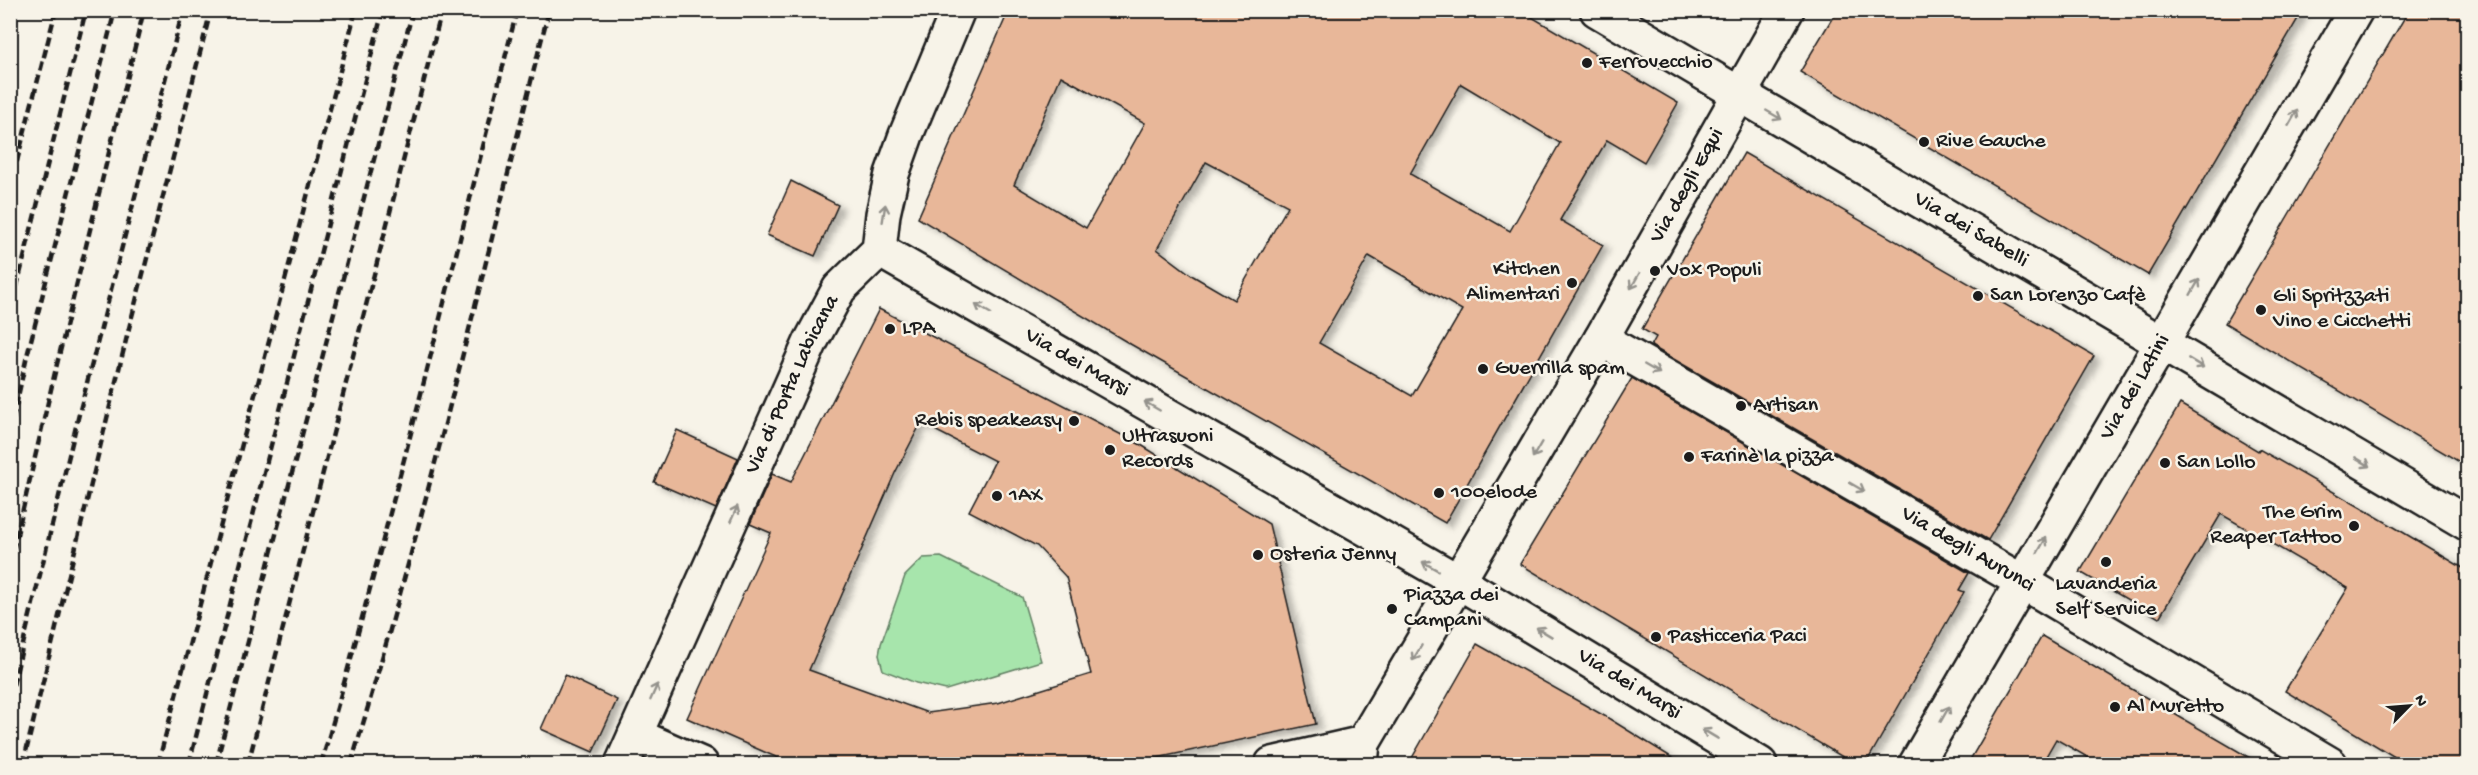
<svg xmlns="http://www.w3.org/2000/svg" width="2478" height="775" font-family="'Gochi Hand',sans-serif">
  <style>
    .green { fill: #a7e5ac; stroke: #628064; stroke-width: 1.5 }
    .building { fill: #e8b799; stroke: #1c1c1c; stroke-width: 1.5; fill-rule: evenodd; filter: url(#shadow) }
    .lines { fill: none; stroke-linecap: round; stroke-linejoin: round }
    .minor-casing { stroke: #1c1c1c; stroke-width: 38 }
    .minor { stroke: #f7f3e8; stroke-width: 33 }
    .rail { stroke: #1c1c1c; stroke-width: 4.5; stroke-dasharray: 9 4.5; stroke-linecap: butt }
    .oneway { stroke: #94928c }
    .poi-dot { fill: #1c1c1c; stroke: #f7f3e8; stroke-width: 2 }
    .labels { text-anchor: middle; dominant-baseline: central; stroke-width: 5; stroke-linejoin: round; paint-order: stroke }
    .poi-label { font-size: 22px; fill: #1c1c1c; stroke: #f7f3e8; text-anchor: start }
    .street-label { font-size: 22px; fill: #1c1c1c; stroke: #f7f3e8 }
  </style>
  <defs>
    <filter id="shadow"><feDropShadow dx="6" dy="4" stdDeviation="3" flood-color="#0004"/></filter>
  </defs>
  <rect width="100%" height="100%" fill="#f7f3e8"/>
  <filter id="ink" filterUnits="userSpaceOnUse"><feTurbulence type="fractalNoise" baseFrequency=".0167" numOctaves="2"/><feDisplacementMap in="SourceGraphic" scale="12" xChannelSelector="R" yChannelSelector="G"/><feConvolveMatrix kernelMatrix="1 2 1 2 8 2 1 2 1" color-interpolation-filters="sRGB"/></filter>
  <g filter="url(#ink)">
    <!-- green -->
    <path class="green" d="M 941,557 L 1022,597 L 1041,661 L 946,690 L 916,683 L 883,670 L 879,655 L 881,644 L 905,576 L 923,558 Z"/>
    <!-- building -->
    <path class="building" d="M 1009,10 L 1520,10 L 1678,103 L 1644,162 L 1607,140 L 1560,220 L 1603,245 L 1445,523 L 1132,345 L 918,218 ZM 1061,76 L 1145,123 L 1086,228 L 1014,185 ZM 1461,84 L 1560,143 L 1510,231 L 1410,174 ZM 1206,162 L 1288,206 L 1234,300 L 1193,276 L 1157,249 ZM 1369,256 L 1462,310 L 1412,396 L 1319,343 Z
      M 1837,10 L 2303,10 L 2148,275 L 1800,72 Z
      M 2409,10 L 2468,10 L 2468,467 L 2225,323 Z
      M 1744,153 L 2094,356 L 1988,540 L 1651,346 L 1656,337 L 1642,329 Z
      M 791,181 L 838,205 L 815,256 L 767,235 Z
      M 879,309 L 1141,445 L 1269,524 L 1316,724 L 1124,765 L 794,765 L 687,718 L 771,533 L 750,524 L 772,474 L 791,482 ZM 921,423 L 995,461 L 969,511 L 1037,546 L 1066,577 L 1091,674 L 998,703 L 928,713 L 809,670 L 895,473 Z
      M 1632,378 L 1969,573 L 1959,590 L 1964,592 L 1865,765 L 1856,765 L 1520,564 Z
      M 2180,404 L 2258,451 L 2259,449 L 2384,521 L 2468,571 L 2468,765 L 2408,765 L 2285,691 L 2348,588 L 2221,514 L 2159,618 L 2080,572 Z
      M 677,430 L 738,458 L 716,509 L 654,482 Z
      M 2042,636 L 2128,687 L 2262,765 L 2101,765 L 2056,739 L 2041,765 L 1967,765 Z
      M 1477,644 L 1608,718 L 1684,765 L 1408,765 Z
      M 565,675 L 617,700 L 593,752 L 541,729 Z"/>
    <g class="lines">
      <!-- minor casing -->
      <g class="minor-casing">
        <g id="minor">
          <path id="s1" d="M 1597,10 L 2468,524"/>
          <path id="s2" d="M 879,250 L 1459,582 L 1760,764"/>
          <path id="s3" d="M 1601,339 L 2021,581 L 2330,764"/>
          <path d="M 635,735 L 701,764"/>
          <path id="s4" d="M 622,764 L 811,341 L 839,289 L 879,250 L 883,214 L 892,174 L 906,135 L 958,10"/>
          <path d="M 1272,764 L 1363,743"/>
          <path id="s5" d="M 1361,764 L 1363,743 L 1601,339 L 1787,10"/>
          <path id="s6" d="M 1916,764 L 2356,10"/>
        </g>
      </g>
      <!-- minor -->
      <use href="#minor" class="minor"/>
      <!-- rail -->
      <path class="rail" d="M 10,188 L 56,10
        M 10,314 L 86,10
        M 10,433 L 26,360 L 115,10
        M 10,564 L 56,368 L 144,10
        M 10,698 L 80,410 L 183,10
        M 23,764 L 128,332 L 211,10
        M 158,764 L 356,10
        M 189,764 L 383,10
        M 216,764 L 413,10
        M 248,764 L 442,10
        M 321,764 C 393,515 454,262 517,10
        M 351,764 C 426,516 485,262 549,10"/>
    </g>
    <!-- one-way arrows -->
    <defs><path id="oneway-shaft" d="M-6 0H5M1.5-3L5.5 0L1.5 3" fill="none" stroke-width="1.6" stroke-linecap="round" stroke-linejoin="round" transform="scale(1.5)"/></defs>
    <g class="oneway">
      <use href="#oneway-shaft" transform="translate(1774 115) rotate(30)"/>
      <use href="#oneway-shaft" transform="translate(2293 118) rotate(-60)"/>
      <use href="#oneway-shaft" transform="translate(884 213) rotate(-81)"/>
      <use href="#oneway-shaft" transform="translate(1635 281) rotate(120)"/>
      <use href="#oneway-shaft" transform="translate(2195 287) rotate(-60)"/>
      <use href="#oneway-shaft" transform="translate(983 309) rotate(-150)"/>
      <use href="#oneway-shaft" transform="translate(2196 363) rotate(31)"/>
      <use href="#oneway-shaft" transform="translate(1652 369) rotate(30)"/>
      <use href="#oneway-shaft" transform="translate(1152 406) rotate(-150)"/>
      <use href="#oneway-shaft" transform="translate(1537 450) rotate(120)"/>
      <use href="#oneway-shaft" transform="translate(2363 462) rotate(31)"/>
      <use href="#oneway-shaft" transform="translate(1857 487) rotate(30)"/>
      <use href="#oneway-shaft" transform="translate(734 514) rotate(-66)"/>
      <use href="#oneway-shaft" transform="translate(2042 545) rotate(-60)"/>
      <use href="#oneway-shaft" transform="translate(1430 566) rotate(-151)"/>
      <use href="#oneway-shaft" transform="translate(1544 632) rotate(-149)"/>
      <use href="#oneway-shaft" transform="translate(1417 653) rotate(121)"/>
      <use href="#oneway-shaft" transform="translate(654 692) rotate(-66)"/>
      <use href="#oneway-shaft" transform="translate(1945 714) rotate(-60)"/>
      <use href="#oneway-shaft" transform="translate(1710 734) rotate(-149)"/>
    </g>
  </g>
  <!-- markers -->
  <g class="poi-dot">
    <circle cx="1587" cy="63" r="6"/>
    <circle cx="1924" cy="142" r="6"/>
    <circle cx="1655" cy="271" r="6"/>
    <circle cx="1572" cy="283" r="6"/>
    <circle cx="1978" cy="296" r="6"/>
    <circle cx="2261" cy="310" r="6"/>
    <circle cx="890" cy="329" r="6"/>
    <circle cx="1483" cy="369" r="6"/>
    <circle cx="1741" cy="406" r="6"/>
    <circle cx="1074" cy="421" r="6"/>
    <circle cx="1110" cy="450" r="6"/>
    <circle cx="1689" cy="457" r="6"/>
    <circle cx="2165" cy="463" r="6"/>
    <circle cx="1439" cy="493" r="6"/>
    <circle cx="997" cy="496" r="6"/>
    <circle cx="2354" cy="526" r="6"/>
    <circle cx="1258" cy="555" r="6"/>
    <circle cx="2106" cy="562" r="6"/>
    <circle cx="1392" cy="609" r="6"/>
    <circle cx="1656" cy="637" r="6"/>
    <circle cx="2115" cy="707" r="6"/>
  </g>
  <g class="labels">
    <!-- poi labels -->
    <g class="poi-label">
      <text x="1599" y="63">Ferrovecchio</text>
      <text x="1936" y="142">Rive Gauche</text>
      <text x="1560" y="270" text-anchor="end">Kitchen<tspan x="1560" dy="25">Alimentari</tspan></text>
      <text x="1667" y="271">Vox Populi</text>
      <text x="1990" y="296">San Lorenzo Cafè</text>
      <text x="2273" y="297">Gli Spritzzati<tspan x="2273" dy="25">Vino e Cicchetti</tspan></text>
      <text x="902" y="329">LPA</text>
      <text x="1495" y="369">Guerrilla spam</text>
      <text x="1753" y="406">Artisan</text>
      <text x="1062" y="421" text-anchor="end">Rebis speakeasy</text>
      <text x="1122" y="437">Ultrasuoni<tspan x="1122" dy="25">Records</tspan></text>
      <text x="1701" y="457">Farinè la pizza</text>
      <text x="2177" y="463">San Lollo</text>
      <text x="1451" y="493">100elode</text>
      <text x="1009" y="496">1AX</text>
      <text x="2342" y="513" text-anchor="end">The Grim<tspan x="2342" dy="25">Reaper Tattoo</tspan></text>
      <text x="1270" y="555">Osteria Jenny</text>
      <text x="2106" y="585" text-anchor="middle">Lavanderia<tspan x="2106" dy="25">Self Service</tspan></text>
      <text x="1404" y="596">Piazza dei<tspan x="1404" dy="25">Campani</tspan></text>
      <text x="1668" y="637">Pasticceria Paci</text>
      <text x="2127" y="707">Al Muretto</text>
    </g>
    <!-- street labels -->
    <g class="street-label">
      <text stroke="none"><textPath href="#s5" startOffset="666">Via degli Equi</textPath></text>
      <text stroke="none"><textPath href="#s1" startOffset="434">Via dei Sabelli</textPath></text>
      <text stroke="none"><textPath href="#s2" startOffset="228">Via dei Marsi</textPath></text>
      <text stroke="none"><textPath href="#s4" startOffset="416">Via di Porta Labicana</textPath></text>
      <text stroke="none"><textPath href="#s6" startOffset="436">Via dei Latini</textPath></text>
      <text stroke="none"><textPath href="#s3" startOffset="423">Via degli Aurunci</textPath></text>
      <text stroke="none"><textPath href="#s2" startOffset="867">Via dei Marsi</textPath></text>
    </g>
  </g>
  <!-- margin -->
  <rect width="2478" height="775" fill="none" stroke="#f7f3e8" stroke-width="36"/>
  <rect x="18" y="18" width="2442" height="739" fill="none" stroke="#1c1c1c" stroke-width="2" filter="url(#ink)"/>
  <!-- north arrow -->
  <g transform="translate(2409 706) rotate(65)" stroke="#f7f3e8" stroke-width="4.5" paint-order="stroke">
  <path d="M0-4.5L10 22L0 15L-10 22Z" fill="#1c1c1c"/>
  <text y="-9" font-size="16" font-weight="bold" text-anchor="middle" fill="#1c1c1c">N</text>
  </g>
</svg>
